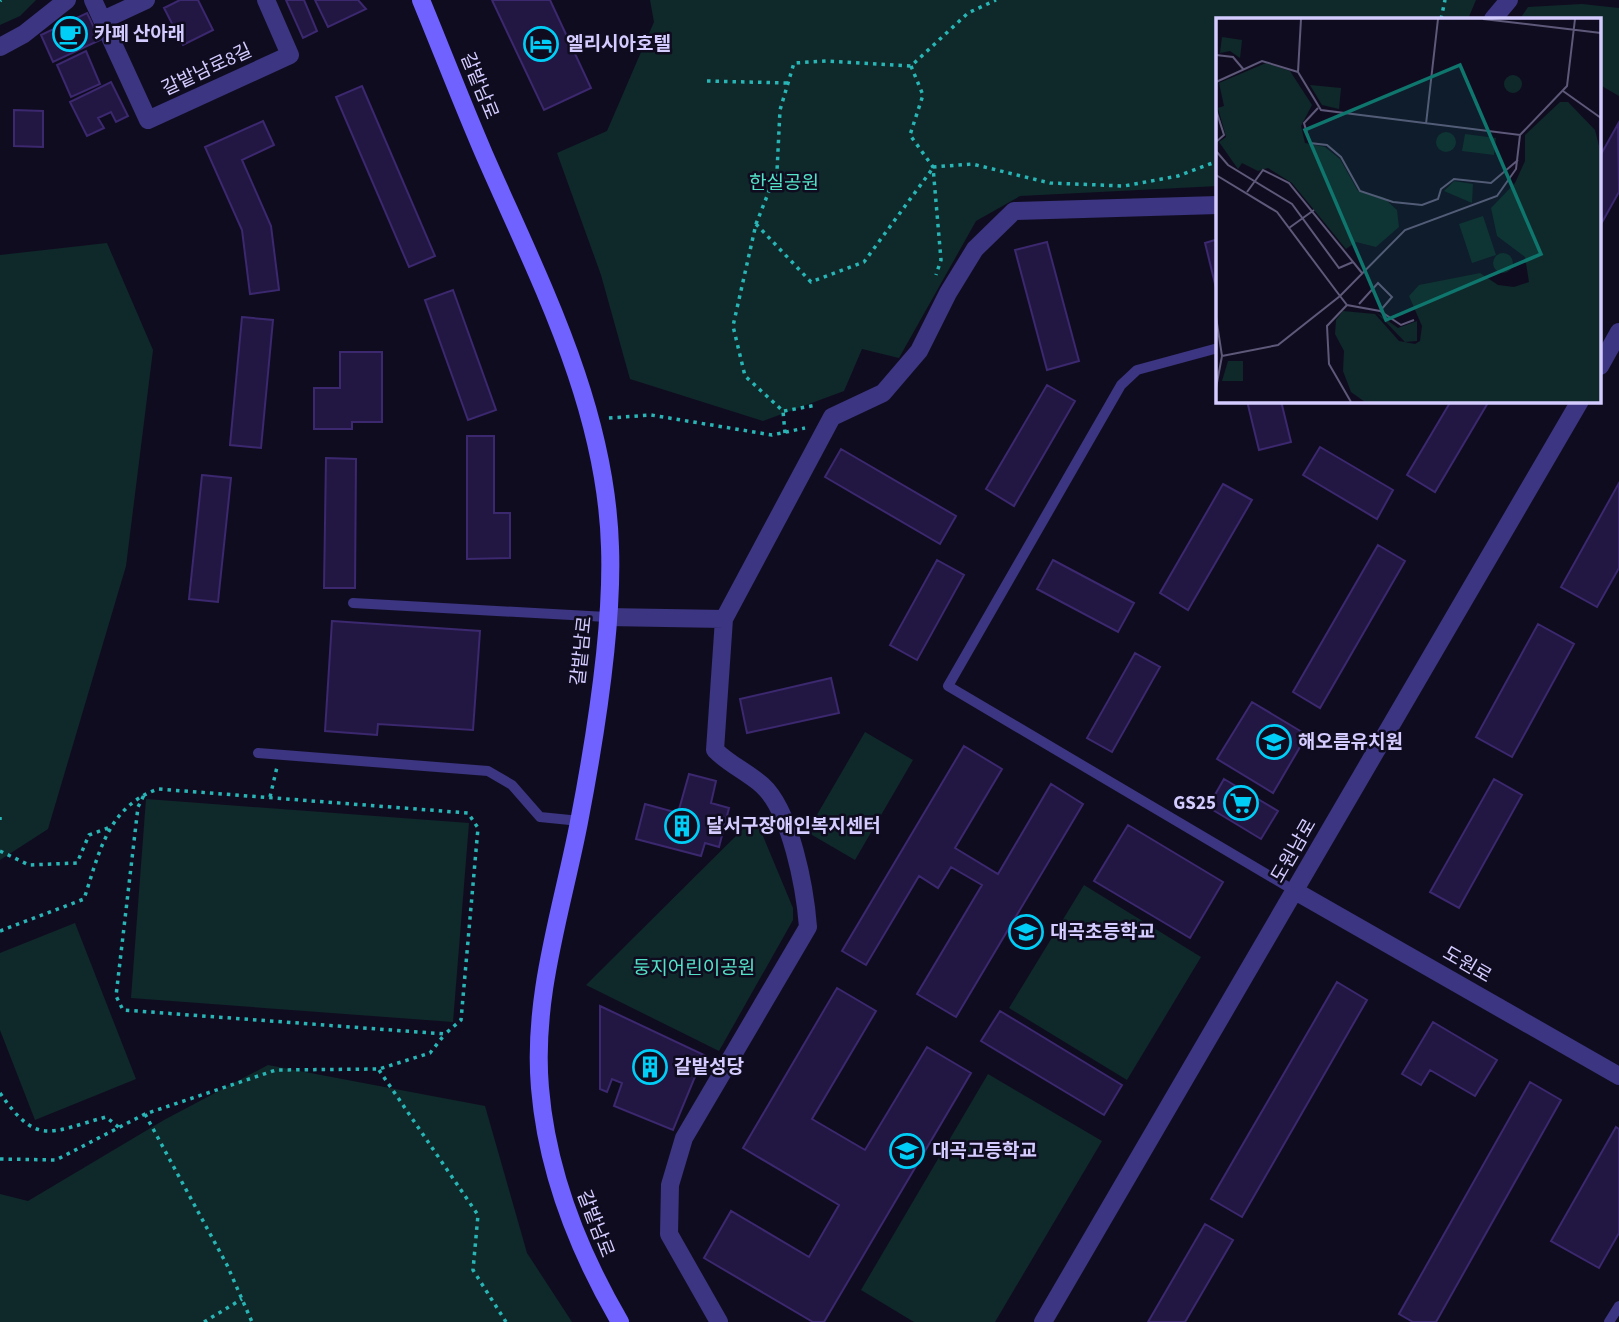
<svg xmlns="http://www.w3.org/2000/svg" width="1619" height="1322" font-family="'Source Sans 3','Noto Sans KR',sans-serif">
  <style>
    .green { fill: #0f292a }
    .building { fill: #221742; stroke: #3b286f; stroke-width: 2 }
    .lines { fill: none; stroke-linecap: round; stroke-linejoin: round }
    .path { stroke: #29b5b5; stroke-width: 3.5; stroke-dasharray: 3.5 5; stroke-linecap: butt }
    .service { stroke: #3c3581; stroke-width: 10 }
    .minor { stroke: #3c3581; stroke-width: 18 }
    .tertiary { stroke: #3c3581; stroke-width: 18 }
    .secondary { stroke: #6f62ff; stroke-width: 18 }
    .labels { text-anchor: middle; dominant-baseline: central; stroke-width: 5; stroke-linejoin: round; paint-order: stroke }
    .poi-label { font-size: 19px; font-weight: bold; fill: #d4cbff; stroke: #100c20; text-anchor: start }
    .street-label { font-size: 19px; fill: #d4cbff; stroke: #100c20 }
    .park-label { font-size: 19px; fill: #53e3c8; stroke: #100c20 }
    .inset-road { fill: none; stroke: #5e5879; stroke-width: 2 }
    .view { fill: #0f766e; fill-opacity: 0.15; stroke: #0f766e; stroke-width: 3.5 }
    .inset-edge { fill: none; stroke: #d4cbff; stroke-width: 3.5 }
  </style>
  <rect width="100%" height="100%" fill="#100c20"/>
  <!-- green -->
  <path class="green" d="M 0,0 L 36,0 L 20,16 L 0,25 Z
    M 650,0 L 1476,0 L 1468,19 L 1218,19 L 1218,186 L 1020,196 L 976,221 L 899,358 L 862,349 L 844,391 L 763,421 L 630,379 L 601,275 L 557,153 L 607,131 L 654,22 Z
    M 1582,4 L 1619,8 L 1619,96 L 1600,85 L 1600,19 L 1520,19 L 1528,7 Z
    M 107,243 L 153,350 L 126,566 L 48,829 L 0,860 L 0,255 Z
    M 865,732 L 913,760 L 855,860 L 807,832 Z
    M 146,799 L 469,823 L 453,1022 L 131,998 Z
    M 755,817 L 793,908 L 793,920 L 719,1051 L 586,985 Z
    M 1084,885 L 1201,957 L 1127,1080 L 1009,1008 Z
    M 75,923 L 136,1079 L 35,1120 L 0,1030 L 0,953 Z
    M 268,1065 L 485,1106 L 527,1253 L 572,1322 L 0,1322 L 0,1194 L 28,1201 L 164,1120 Z
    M 988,1074 L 1102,1141 L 995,1322 L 914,1322 L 861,1290 Z"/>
  <!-- building -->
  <path class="building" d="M 180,0 L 198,0 L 213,30 L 183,45 L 164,8 Z
    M 286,0 L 304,0 L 317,31 L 303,38 Z
    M 315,0 L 358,0 L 366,9 L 328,27 Z
    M 492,0 L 550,0 L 591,88 L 544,110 Z
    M 87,13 L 100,40 L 53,62 L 41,35 Z
    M 86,51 L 100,84 L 71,97 L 57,65 Z
    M 111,82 L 128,116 L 116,122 L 111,112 L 98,118 L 104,128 L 87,136 L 70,102 Z
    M 362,86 L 435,256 L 409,267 L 336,97 Z
    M 14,110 L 43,111 L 43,147 L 14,146 Z
    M 263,121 L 274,145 L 242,160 L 271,226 L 279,290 L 250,294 L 242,230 L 205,147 Z
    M 1618,124 L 1619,192 L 1600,226 L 1600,156 Z
    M 1218,239 L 1218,296 L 1205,243 Z
    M 1047,242 L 1079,361 L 1047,370 L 1015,250 Z
    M 453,290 L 496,410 L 468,420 L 425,300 Z
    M 242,317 L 273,320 L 261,448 L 230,445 Z
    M 340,352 L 382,352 L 382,422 L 352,422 L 352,429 L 314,429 L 314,388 L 340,388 Z
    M 1047,385 L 1075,401 L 1014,506 L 986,489 Z
    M 1247,401 L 1281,401 L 1291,442 L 1259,450 Z
    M 1451,401 L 1489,401 L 1435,492 L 1407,475 Z
    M 467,436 L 494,436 L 494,513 L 510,513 L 510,558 L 467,559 Z
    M 1320,447 L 1393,490 L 1377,519 L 1303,475 Z
    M 841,449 L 956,516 L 940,544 L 825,477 Z
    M 326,458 L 356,459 L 355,588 L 324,588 Z
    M 202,475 L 231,478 L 218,602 L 189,599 Z
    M 1619,483 L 1619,568 L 1597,607 L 1561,587 Z
    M 1223,484 L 1252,500 L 1188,610 L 1160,593 Z
    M 1378,545 L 1405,561 L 1320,708 L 1293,692 Z
    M 937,560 L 964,575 L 917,660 L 890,645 Z
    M 1053,560 L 1134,603 L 1118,632 L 1037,589 Z
    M 332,621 L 480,631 L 473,730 L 378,724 L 377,735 L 325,731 Z
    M 1538,624 L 1574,644 L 1512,757 L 1476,737 Z
    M 1135,653 L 1160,667 L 1112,752 L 1087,738 Z
    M 831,678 L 839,713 L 747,733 L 740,699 Z
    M 1252,702 L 1307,735 L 1273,793 L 1217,759 Z
    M 964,746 L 1002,769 L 955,848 L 998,874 L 1051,784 L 1083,804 L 956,1017 L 917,994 L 982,885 L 951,867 L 938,888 L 919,876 L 866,965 L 842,951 Z
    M 689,774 L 716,781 L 711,803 L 729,808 L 719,847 L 705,843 L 701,856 L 636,839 L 645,804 L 678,813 Z
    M 1224,779 L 1278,811 L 1261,839 L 1208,807 Z
    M 1494,779 L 1522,795 L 1459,908 L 1430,892 Z
    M 1128,825 L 1223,882 L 1190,938 L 1094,881 Z
    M 1337,982 L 1367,1000 L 1242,1217 L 1211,1199 Z
    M 837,988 L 876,1011 L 812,1119 L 865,1150 L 927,1047 L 971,1073 L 824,1322 L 813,1322 L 704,1258 L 731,1211 L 809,1257 L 839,1205 L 743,1148 Z
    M 600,1006 L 704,1055 L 673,1130 L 614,1106 L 622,1083 L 612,1079 L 607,1092 L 600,1089 Z
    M 1000,1011 L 1122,1085 L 1104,1115 L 981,1041 Z
    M 1433,1022 L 1497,1060 L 1475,1096 L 1430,1070 L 1421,1085 L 1402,1074 Z
    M 1530,1082 L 1561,1100 L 1436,1322 L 1413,1322 L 1399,1314 Z
    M 1616,1127 L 1619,1129 L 1619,1233 L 1599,1268 L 1551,1241 Z
    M 1205,1224 L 1233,1240 L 1185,1322 L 1148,1322 Z"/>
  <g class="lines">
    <!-- path -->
    <path class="path" d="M 0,1 L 1,0
      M 1441,19 L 1445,0
      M 911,66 L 923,95 L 910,135 L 933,167 L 941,260 L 936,275
      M 707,81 L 788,83
      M 933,167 L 972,164 L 1050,183 L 1124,186 L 1178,176 L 1218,161
      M 756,224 L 811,282 L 864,262 L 933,168
      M 784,411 L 817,405
      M 609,418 L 651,415 L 772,435 L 805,428
      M 785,433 L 783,411 L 745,376 L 733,326 L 756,224 L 777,171 L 780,110 L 794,63 L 827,61 L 911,66 L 968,13 L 996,0
      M 270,797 L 277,767
      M 0,817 L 0,820
      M 0,851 L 29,865 L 77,863 L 89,835 L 108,828
      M 0,931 L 84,899 C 99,854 107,807 158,789 L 468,813 L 478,828 L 461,1020 L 445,1034 L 123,1010 L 116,996 L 138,807 L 145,793
      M 379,1070 L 478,1215 L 473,1270 L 506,1322
      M 0,1093 C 37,1147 50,1132 106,1117 L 121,1129
      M 145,1114 L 227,1265 L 252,1322
      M 0,1159 L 56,1160 L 145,1114 L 276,1070 L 379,1069 L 430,1053 L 445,1034
      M 204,1322 L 242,1299"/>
    <!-- service -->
    <path class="service" d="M 1218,348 L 1137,370 L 1121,385 L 948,686 L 1295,891
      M 353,603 L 607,617
      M 258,753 L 488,771 L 512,785 L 540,817 L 580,821
      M 1609,1322 L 1619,1306"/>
    <!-- minor -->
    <path class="minor" d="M 93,0 L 148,120 L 290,55 L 266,0
      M 1493,19 L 1509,0
      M 103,20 L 146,0
      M 0,47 L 24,34 L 67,0
      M 607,617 L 724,619
      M 719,1322 L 669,1234 L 670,1185 L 684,1138 L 808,927 C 805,888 791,811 762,785 C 747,772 729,764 715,750 L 724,619 L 832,417 L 883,393 L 919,351 L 948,293 L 975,249 L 1014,211 L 1218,205"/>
    <!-- tertiary -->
    <path class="tertiary" d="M 1600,366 L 1619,332
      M 1295,891 L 1619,1076
      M 1043,1322 L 1580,401"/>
    <!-- secondary -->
    <path class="secondary" d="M 421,0 C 442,51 462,103 484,154 C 539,280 606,406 610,547 C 613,630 595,739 579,822 C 562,910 532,997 540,1088 C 547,1172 578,1250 620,1322"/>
  </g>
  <!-- icons -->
  <defs>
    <g id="cafe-ring" transform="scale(1.75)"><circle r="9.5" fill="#100c20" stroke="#00cef6" stroke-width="1.5"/><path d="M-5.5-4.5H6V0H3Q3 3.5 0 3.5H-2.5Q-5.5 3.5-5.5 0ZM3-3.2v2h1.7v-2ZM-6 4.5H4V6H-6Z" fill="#00cef6"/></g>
    <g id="hotel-ring" transform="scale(1.75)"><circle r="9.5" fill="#100c20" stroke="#00cef6" stroke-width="1.5"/><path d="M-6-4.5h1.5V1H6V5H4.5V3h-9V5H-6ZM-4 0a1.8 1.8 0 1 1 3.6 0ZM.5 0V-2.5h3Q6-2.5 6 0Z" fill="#00cef6"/></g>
    <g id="school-ring" transform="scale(1.75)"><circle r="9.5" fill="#100c20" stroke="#00cef6" stroke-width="1.5"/><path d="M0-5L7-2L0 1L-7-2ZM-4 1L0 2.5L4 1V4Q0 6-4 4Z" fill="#00cef6"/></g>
    <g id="supermarket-ring" transform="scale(1.75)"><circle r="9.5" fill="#100c20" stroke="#00cef6" stroke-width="1.5"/><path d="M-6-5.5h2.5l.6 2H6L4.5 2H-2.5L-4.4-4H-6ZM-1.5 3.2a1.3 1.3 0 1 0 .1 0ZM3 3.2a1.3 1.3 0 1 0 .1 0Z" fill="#00cef6"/></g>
    <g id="building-ring" transform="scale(1.75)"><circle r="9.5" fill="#100c20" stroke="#00cef6" stroke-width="1.5"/><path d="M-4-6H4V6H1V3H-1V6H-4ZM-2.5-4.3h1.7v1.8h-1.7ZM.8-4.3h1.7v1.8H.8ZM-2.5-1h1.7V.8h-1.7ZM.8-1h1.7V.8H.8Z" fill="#00cef6"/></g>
  </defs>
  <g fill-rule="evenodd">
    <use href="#cafe-ring" x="70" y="34"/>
    <use href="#hotel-ring" x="541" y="44"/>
    <use href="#school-ring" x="1274" y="742"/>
    <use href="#supermarket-ring" x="1241" y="803"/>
    <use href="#building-ring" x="682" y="826"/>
    <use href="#school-ring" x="1026" y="932"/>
    <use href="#building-ring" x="650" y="1067"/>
    <use href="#school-ring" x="907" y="1151"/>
  </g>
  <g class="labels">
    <!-- poi labels -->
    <g class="poi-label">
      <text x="94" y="34">카페 산아래</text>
      <text x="566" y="44">엘리시아호텔</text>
      <text x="1298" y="742">해오름유치원</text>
      <text x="1216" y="803" text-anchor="end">GS25</text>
      <text x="706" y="826">달서구장애인복지센터</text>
      <text x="1050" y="932">대곡초등학교</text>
      <text x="674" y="1067">갈밭성당</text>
      <text x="932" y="1151">대곡고등학교</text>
    </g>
    <!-- street labels -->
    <g class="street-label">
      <text transform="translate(207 70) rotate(-25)">갈밭남로8길</text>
      <text transform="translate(479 86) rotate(68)">갈밭남로</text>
      <text transform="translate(582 651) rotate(-84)">갈밭남로</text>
      <text transform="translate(1294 851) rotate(-60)">도원남로</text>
      <text transform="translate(1467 965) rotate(30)">도원로</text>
      <text transform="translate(595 1224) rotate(69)">갈밭남로</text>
    </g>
    <!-- park labels -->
    <g class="park-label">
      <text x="784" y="183">한실공원</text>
      <text x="694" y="968">둥지어린이공원</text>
    </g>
  </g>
  <!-- overview -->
  <g transform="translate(1216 18)">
    <rect width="385" height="385" fill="#100c20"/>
    <path d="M 6,19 L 26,22 L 24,40 L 14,33 L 4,35 ZM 50,45 L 74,53 L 96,87 L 85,108 L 89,125 L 109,129 L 124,141 L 142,173 L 167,179 L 181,192 L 183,209 L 160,229 L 140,224 L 130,231 L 76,165 L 52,150 L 42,153 L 26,145 L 22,151 L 3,124 L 10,119 L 2,90 L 8,88 L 3,65 ZM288 66a9 9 0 1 1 18 0a9 9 0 1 1-18 0ZM 94,67 L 125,70 L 123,91 L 106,87 ZM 344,84 L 352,84 L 379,112 L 385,136 L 385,384 L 149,384 L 135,374 L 127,353 L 128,333 L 119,316 L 120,302 L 127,293 L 159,296 L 183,323 L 199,326 L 204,323 L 206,308 L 193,278 L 203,267 L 264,255 L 282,267 L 298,269 L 313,264 L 309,239 L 281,218 L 275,190 L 299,165 L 309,143 L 309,117 ZM220 124a10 10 0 1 1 20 0a10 10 0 1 1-20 0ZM 249,116 L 280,120 L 278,137 L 246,133 ZM 238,163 L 257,166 L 256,185 L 228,173 ZM 267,198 L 280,237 L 256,245 L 243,206 ZM277 245a10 10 0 1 1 20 0a10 10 0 1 1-20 0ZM 161,295 L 182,310 L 201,303 L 201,323 L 189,324 ZM 12,343 L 27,343 L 27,363 L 6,363 Z" fill="#0f292a"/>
    <path class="inset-road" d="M 85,1 L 82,54 L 105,92 L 304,117 L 351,68 L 359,1M 267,1 L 385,15M 0,37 L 17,39 L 28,52M 0,64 L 46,43 L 82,54M 347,73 L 385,100M 102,90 L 88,105 L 94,125 L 111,127 L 125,139 L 144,173 L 177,184 L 206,187 L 222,181 L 225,171 L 238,161 L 275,165 L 302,142M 0,92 L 8,117 L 0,124M 210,106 L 222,1M 0,133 L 12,147 L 76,186 L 123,250 L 137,244M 0,157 L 61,194 L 124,278M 31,174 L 47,152 L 73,165 L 146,255M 73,210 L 98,192M 124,278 L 131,287 L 164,293 L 185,307 L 198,302M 143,286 L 162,265 L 176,279 L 164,293M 131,287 L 111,308 L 113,346 L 135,384M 0,299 L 6,338 L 0,370M 6,338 L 62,327 L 124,278 L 189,212 L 281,178 L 300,151 L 304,117"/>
    <path class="view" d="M 244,47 L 325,236 L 170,302 L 89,112 Z"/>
    <rect width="385" height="385" class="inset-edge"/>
  </g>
</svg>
